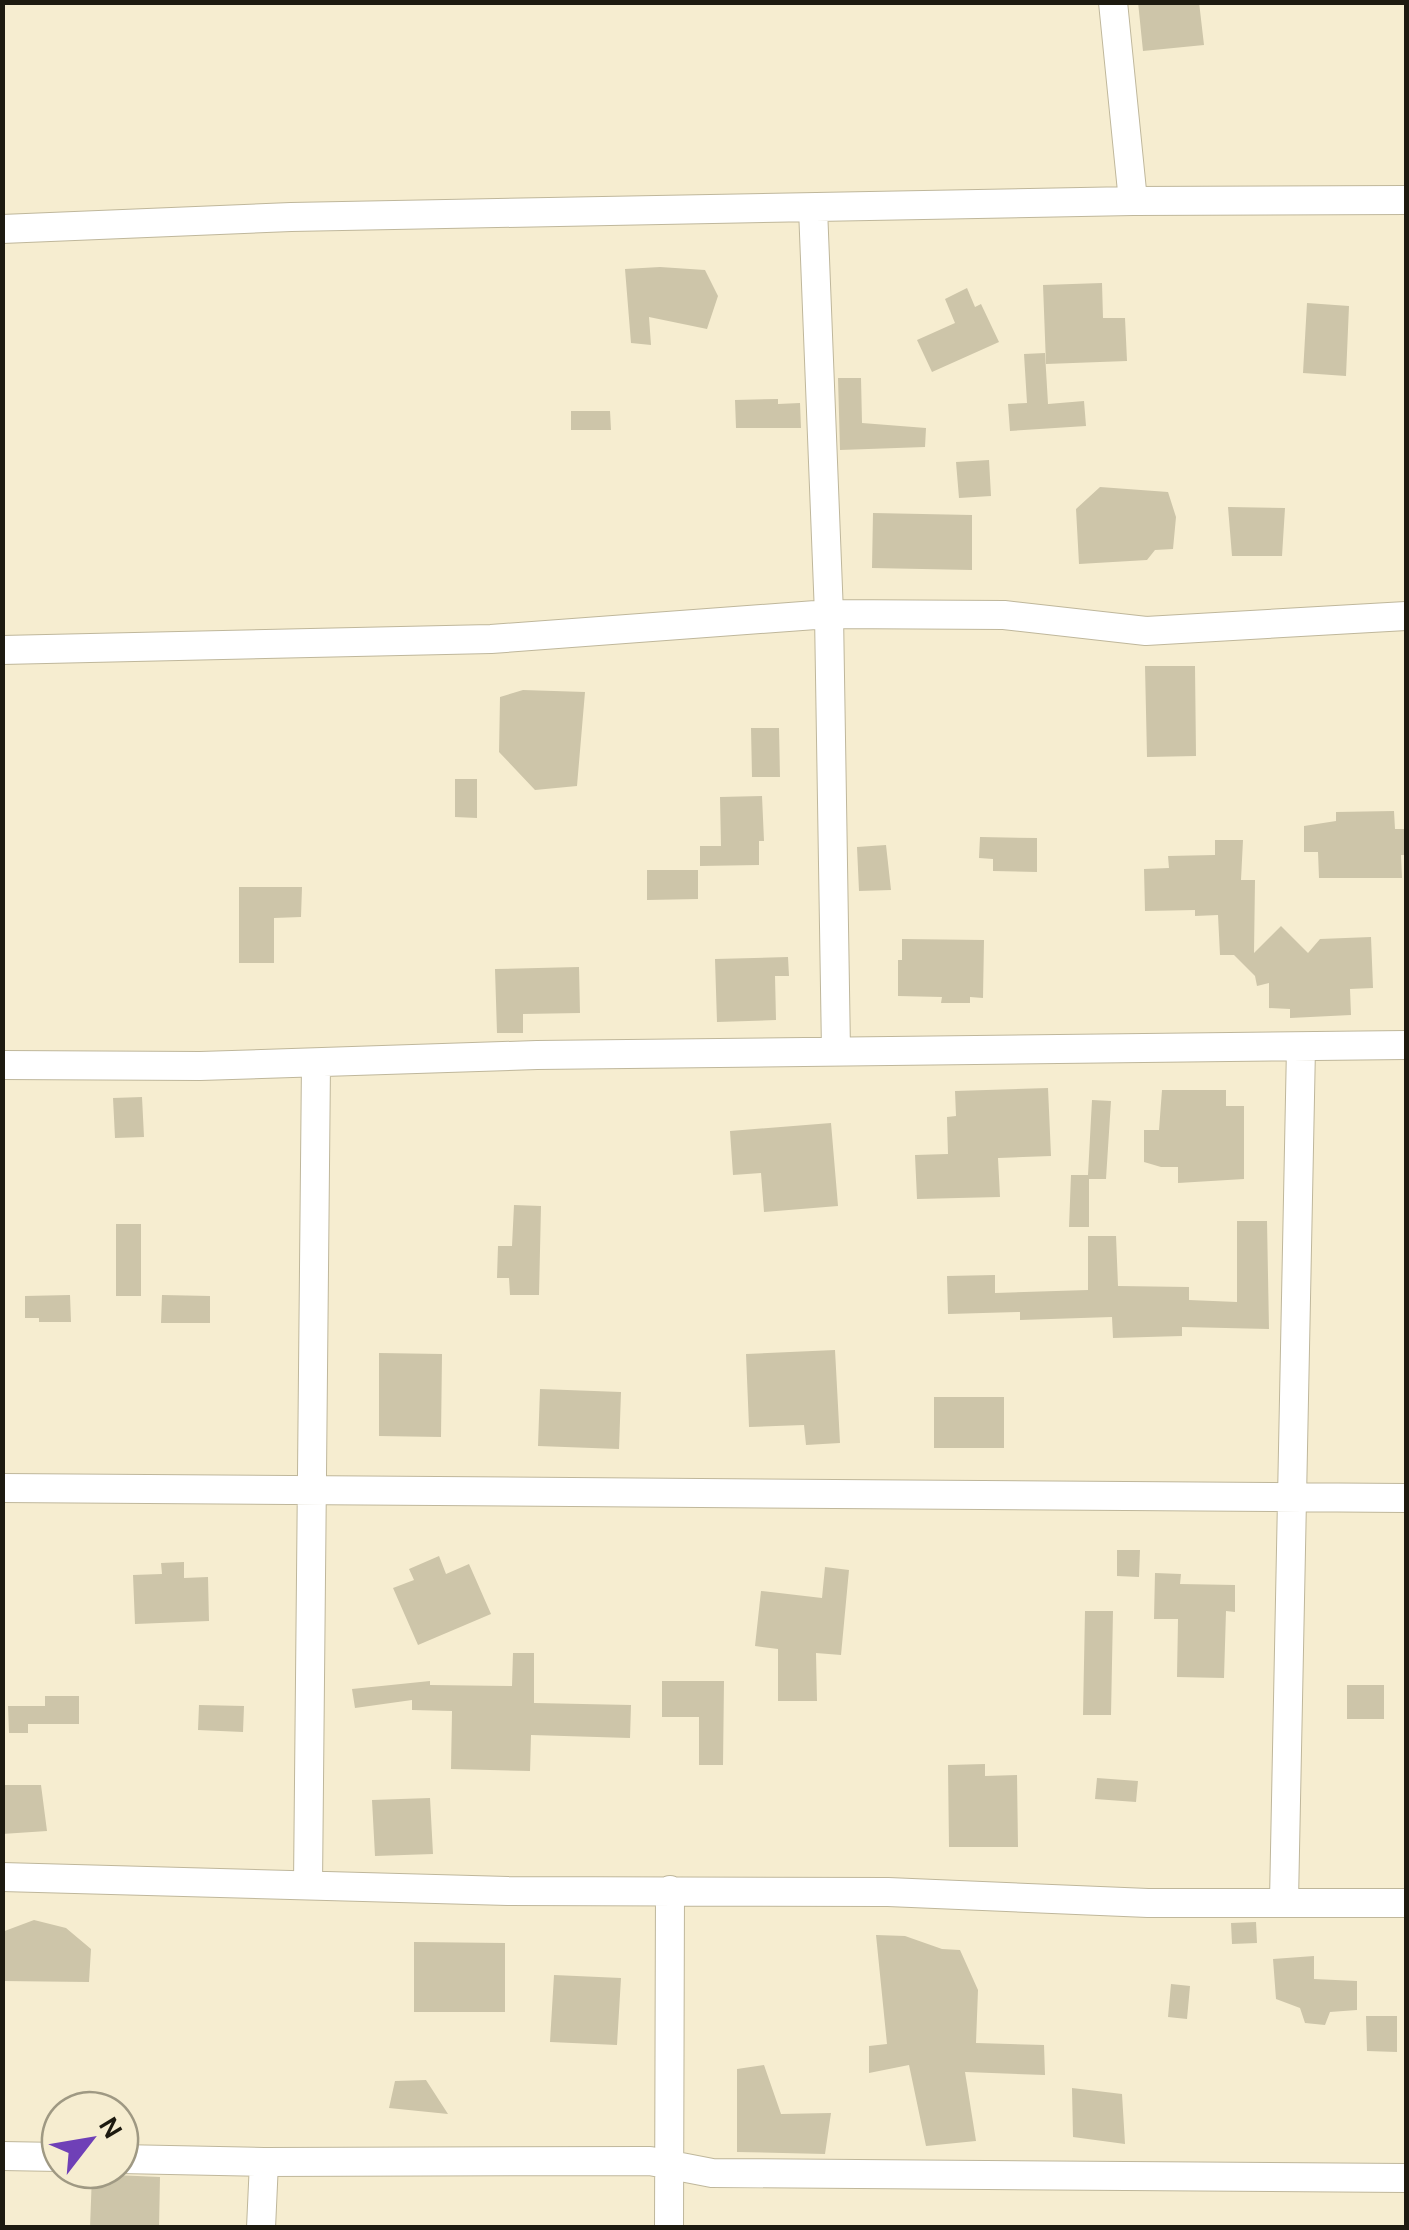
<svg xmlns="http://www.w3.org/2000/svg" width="1409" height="2230" font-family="Karla,sans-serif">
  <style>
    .building { fill: #cdc5a9 }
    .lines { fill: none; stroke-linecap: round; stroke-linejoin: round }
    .street-casing { stroke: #bfb79b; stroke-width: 30 }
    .street { stroke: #fff; stroke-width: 28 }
  </style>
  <rect width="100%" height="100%" fill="#f6edd0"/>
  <!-- building -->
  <path class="building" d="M 1138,2 L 1199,2 L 1204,45 L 1143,51 Z
    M 660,267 L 705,270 L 718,296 L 707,329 L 649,317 L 651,345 L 631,343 L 625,269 Z
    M 1102,283 L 1103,318 L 1125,318 L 1127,361 L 1046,364 L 1043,285 Z
    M 967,288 L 975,307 L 981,304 L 999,342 L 932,372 L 917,340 L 955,323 L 945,299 Z
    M 1307,303 L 1349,306 L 1346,376 L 1303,373 Z
    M 1045,353 L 1048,404 L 1084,401 L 1086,426 L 1010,431 L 1008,404 L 1027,403 L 1024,354 Z
    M 838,378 L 861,378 L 862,423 L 926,428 L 925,447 L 840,450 Z
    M 778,399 L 778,404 L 800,403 L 801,428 L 736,428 L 735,400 Z
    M 571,411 L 610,411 L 611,430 L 571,430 Z
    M 989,460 L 991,496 L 959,498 L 956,462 Z
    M 1100,487 L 1168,492 L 1176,517 L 1173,549 L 1155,550 L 1147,560 L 1079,564 L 1076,509 Z
    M 1228,507 L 1285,508 L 1282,556 L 1232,556 Z
    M 873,513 L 972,515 L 972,570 L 872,568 Z
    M 1145,666 L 1195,666 L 1196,756 L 1147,757 Z
    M 523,690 L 585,692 L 577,786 L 535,790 L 499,752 L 500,697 Z
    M 751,728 L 779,728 L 780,777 L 752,777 Z
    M 455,779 L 477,779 L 477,818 L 455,817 Z
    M 762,796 L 764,841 L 759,841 L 759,865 L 700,866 L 700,846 L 721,846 L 720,797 Z
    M 1394,811 L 1395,829 L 1406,829 L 1406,855 L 1401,855 L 1402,878 L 1319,878 L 1318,852 L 1304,852 L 1304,826 L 1336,821 L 1336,812 Z
    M 980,837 L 1037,838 L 1037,872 L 993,871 L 993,859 L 979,858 Z
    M 1215,840 L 1243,840 L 1241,880 L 1255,880 L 1254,953 L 1281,926 L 1308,953 L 1320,939 L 1371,937 L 1373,988 L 1350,989 L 1351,1015 L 1290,1018 L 1290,1009 L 1269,1008 L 1269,983 L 1257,986 L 1255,976 L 1234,955 L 1220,955 L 1218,915 L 1195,916 L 1195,910 L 1145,911 L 1144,869 L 1169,868 L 1168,856 L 1215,855 Z
    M 886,845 L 891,890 L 859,891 L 857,847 Z
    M 647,870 L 698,870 L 698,899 L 647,900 Z
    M 239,887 L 302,887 L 301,917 L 274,918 L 274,963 L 239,963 Z
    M 902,939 L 984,940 L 983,998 L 970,997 L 970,1003 L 941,1003 L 942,997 L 898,996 L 898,960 L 902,960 Z
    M 788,957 L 789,976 L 775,976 L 776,1020 L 717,1022 L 715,959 Z
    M 579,967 L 580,1013 L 523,1014 L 523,1033 L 497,1033 L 495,969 Z
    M 1048,1088 L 1051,1156 L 998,1158 L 1000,1197 L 917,1199 L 915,1155 L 948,1154 L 947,1117 L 956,1116 L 955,1091 Z
    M 1162,1090 L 1226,1090 L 1226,1106 L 1244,1106 L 1244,1179 L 1178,1183 L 1178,1167 L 1161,1167 L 1144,1162 L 1144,1130 L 1159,1130 Z
    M 142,1097 L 144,1137 L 115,1138 L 113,1098 Z
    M 1092,1100 L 1111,1101 L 1106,1179 L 1089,1179 L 1089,1227 L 1069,1227 L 1071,1175 L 1088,1175 Z
    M 831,1123 L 838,1206 L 764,1212 L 761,1173 L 733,1175 L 730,1131 Z
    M 514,1205 L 541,1206 L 539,1295 L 510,1295 L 509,1278 L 497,1278 L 498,1246 L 512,1246 Z
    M 1237,1221 L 1267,1221 L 1269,1329 L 1182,1327 L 1182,1336 L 1113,1338 L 1112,1317 L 1020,1320 L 1020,1312 L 948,1314 L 947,1276 L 995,1275 L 995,1293 L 1088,1290 L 1088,1236 L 1116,1236 L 1118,1286 L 1189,1287 L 1189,1300 L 1237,1302 Z
    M 116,1224 L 141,1224 L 141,1296 L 116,1296 Z
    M 70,1295 L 71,1322 L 39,1322 L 39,1318 L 25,1318 L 25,1296 Z
    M 162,1295 L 210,1296 L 210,1323 L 161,1323 Z
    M 835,1350 L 840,1443 L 806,1445 L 804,1425 L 749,1427 L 746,1354 Z
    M 379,1353 L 442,1354 L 441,1437 L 379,1436 Z
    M 540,1389 L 621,1392 L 619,1449 L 538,1446 Z
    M 934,1397 L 1004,1397 L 1004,1448 L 934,1448 Z
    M 1117,1550 L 1140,1550 L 1139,1577 L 1117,1576 Z
    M 439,1556 L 446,1574 L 469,1564 L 491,1614 L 418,1645 L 393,1588 L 414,1580 L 409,1569 Z
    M 184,1562 L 184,1578 L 208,1577 L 209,1621 L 135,1624 L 133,1575 L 162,1574 L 161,1563 Z
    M 825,1567 L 849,1570 L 841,1655 L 816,1653 L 817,1701 L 778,1701 L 778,1649 L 755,1646 L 761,1591 L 822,1598 Z
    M 1155,1573 L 1181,1574 L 1180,1584 L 1235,1585 L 1235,1612 L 1226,1611 L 1224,1678 L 1177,1677 L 1178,1619 L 1154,1619 Z
    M 1085,1611 L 1113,1611 L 1111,1715 L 1083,1715 Z
    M 513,1653 L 534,1653 L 534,1703 L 631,1705 L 630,1738 L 531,1735 L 530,1771 L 451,1769 L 452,1711 L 412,1710 L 412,1700 L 355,1708 L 352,1689 L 430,1681 L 430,1685 L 512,1686 Z
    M 662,1681 L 724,1681 L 723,1765 L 699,1765 L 699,1717 L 662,1717 Z
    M 1347,1685 L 1384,1685 L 1384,1719 L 1347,1719 Z
    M 45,1696 L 79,1696 L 79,1724 L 28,1724 L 28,1733 L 9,1733 L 8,1706 L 45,1706 Z
    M 199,1705 L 244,1706 L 243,1732 L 198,1730 Z
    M 985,1764 L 985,1776 L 1017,1775 L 1018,1847 L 949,1847 L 948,1765 Z
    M 1097,1778 L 1138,1781 L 1136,1802 L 1095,1799 Z
    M 2,1785 L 41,1785 L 47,1831 L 2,1834 Z
    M 430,1798 L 433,1854 L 375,1856 L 372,1800 Z
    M 34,1920 L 66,1928 L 91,1949 L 89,1982 L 2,1981 L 2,1932 Z
    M 1256,1922 L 1257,1943 L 1232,1944 L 1231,1923 Z
    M 876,1935 L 905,1936 L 942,1949 L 960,1950 L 978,1990 L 976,2043 L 1044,2045 L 1045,2075 L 965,2072 L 976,2141 L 926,2146 L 909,2065 L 869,2073 L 869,2046 L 887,2044 Z
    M 414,1942 L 505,1943 L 505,2012 L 414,2012 Z
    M 1314,1956 L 1314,1979 L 1357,1981 L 1357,2010 L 1330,2012 L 1325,2025 L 1305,2023 L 1300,2008 L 1276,1999 L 1273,1959 Z
    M 554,1975 L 621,1978 L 617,2045 L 550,2042 Z
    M 1171,1984 L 1190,1986 L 1187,2019 L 1168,2017 Z
    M 1366,2016 L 1397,2016 L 1397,2052 L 1367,2051 Z
    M 764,2065 L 781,2114 L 831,2113 L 825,2154 L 737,2152 L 737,2069 Z
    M 426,2080 L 448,2114 L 389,2108 L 395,2081 Z
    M 1072,2088 L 1122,2094 L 1125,2144 L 1073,2137 Z
    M 92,2174 L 160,2177 L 159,2228 L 90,2228 Z"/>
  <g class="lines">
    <!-- street casing -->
    <g class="street-casing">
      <path id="street" d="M 1113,2 L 1133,201
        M 813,208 L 829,614 L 836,1051
        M 2,229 L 291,217 L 1133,201 L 1406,200
        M 2,650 L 491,639 L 829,614 L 1004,615 L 1146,631 L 1406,616
        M 2,1065 L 200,1066 L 537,1055 L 1406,1045
        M 2,1488 L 1406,1498
        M 2,1877 L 508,1891 L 888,1892 L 1148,1903 L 1406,1903
        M 308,1885 L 316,1063
        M 1284,1901 L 1301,1047
        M 2,2156 L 60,2157
        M 120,2159 L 264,2162 L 650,2161 L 712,2173 L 1406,2178
        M 261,2228 L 264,2162
        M 669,2228 L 670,1890"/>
    </g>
    <!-- street -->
    <use href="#street" class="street"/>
  </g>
  <!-- border -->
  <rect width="1409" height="2230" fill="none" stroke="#1d1a10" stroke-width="10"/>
  <!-- north arrow -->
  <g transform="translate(90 2140) rotate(59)"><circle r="48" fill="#f6edd0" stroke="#9f9983" stroke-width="2.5"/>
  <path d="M0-8L18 38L0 25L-18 38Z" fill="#6f40b7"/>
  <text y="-15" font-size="28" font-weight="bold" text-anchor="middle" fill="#1d1a10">N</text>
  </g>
</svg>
